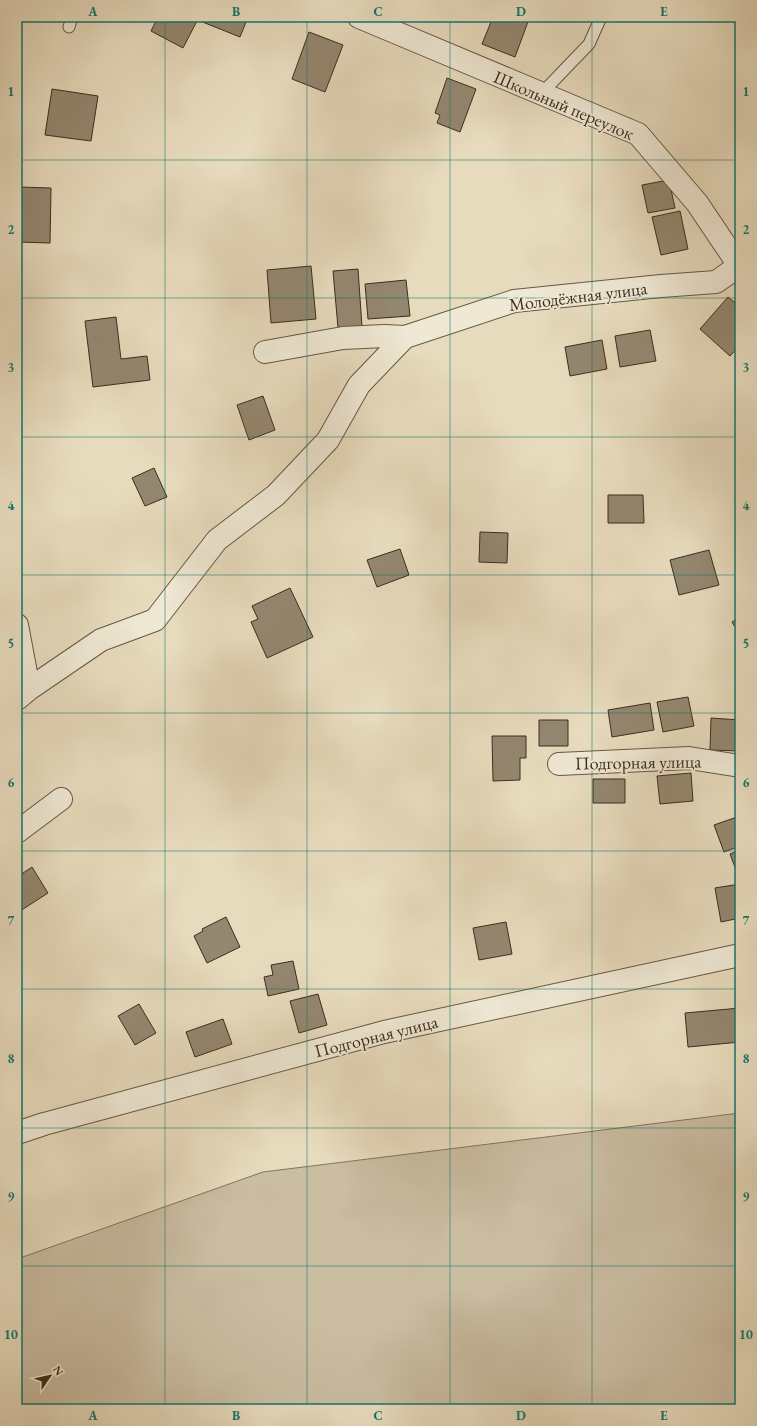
<svg xmlns="http://www.w3.org/2000/svg" width="757" height="1426" font-family="'EB Garamond',serif">
  <style>
    .green { fill: #cabda2; stroke: #82755f }
    .building { fill: #948770; stroke: #3b2d1c }
    .lines { fill: none; stroke-linecap: round; stroke-linejoin: round }
    .service-casing { stroke: #665844; stroke-width: 13 }
    .minor-casing { stroke: #665844; stroke-width: 24 }
    .service { stroke: #efe8d4; stroke-width: 11 }
    .minor { stroke: #efe8d4; stroke-width: 22 }
    .grid { fill: none; stroke: #0f766e; stroke-width: 1; stroke-opacity: 0.55 }
    .labels { text-anchor: middle; dominant-baseline: central; stroke-width: 3.5; stroke-linejoin: round; paint-order: stroke }
    .street-label { font-size: 18px; fill: #3b2d1c; stroke: #efe8d4 }
    .neatline { fill: none; stroke: #0f766e; stroke-width: 1.5 }
    .grid-label { font-size: 13px; text-anchor: middle; font-weight: bold; fill: #0f766e }
  </style>
  <rect width="100%" height="100%" fill="#e7dbbd"/>
  <filter id="stains"><feTurbulence type="fractalNoise" baseFrequency=".005" numOctaves="4"/><feColorMatrix values="0 0 0 0 .2 0 0 0 0 .09 0 0 0 0 .02 0 0 0 .5 -.17"/></filter>
  <radialGradient id="worn" r=".72"><stop offset=".6" stop-color="#630" stop-opacity="0"/><stop offset="1" stop-color="#630" stop-opacity=".3"/></radialGradient>
  <!-- green -->
  <path class="green" d="M 740,1113 L 740,1409 L 17,1409 L 17,1259 L 263,1172 Z"/>
  <!-- building -->
  <path class="building" d="M 158,17 L 199,17 L 183,48 L 151,31 Z
    M 201,17 L 248,17 L 240,37 L 200,21 Z
    M 493,17 L 523,17 L 529,19 L 515,57 L 482,44 Z
    M 309,32 L 343,45 L 325,92 L 292,79 Z
    M 447,78 L 476,89 L 460,132 L 437,123 L 440,115 L 435,113 Z
    M 52,89 L 98,96 L 91,141 L 45,135 Z
    M 669,180 L 675,208 L 648,213 L 642,185 Z
    M 19,187 L 51,188 L 50,243 L 18,242 Z
    M 680,211 L 688,249 L 661,255 L 652,217 Z
    M 311,266 L 316,319 L 271,323 L 267,270 Z
    M 358,269 L 362,327 L 338,328 L 333,271 Z
    M 406,280 L 410,316 L 368,319 L 365,284 Z
    M 728,297 L 740,307 L 740,345 L 730,356 L 700,329 Z
    M 116,317 L 121,359 L 147,356 L 150,380 L 93,387 L 85,321 Z
    M 650,330 L 656,361 L 620,367 L 615,336 Z
    M 602,340 L 607,369 L 570,376 L 565,347 Z
    M 263,396 L 275,430 L 249,440 L 237,405 Z
    M 154,468 L 167,497 L 145,506 L 132,478 Z
    M 608,495 L 643,495 L 644,523 L 608,523 Z
    M 480,532 L 508,533 L 507,563 L 479,562 Z
    M 400,549 L 409,575 L 377,587 L 367,560 Z
    M 709,550 L 719,585 L 679,595 L 670,560 Z
    M 290,588 L 313,637 L 267,658 L 251,622 L 258,619 L 252,606 Z
    M 740,617 L 740,635 L 732,622 Z
    M 688,697 L 694,726 L 663,732 L 657,702 Z
    M 650,703 L 654,730 L 612,737 L 608,710 Z
    M 711,718 L 740,720 L 740,751 L 710,750 Z
    M 539,720 L 568,720 L 568,746 L 539,746 Z
    M 492,736 L 526,736 L 526,758 L 520,758 L 520,780 L 493,781 Z
    M 691,773 L 693,801 L 660,804 L 657,776 Z
    M 593,779 L 625,779 L 625,803 L 593,803 Z
    M 737,817 L 740,826 L 740,846 L 724,852 L 714,825 Z
    M 740,850 L 740,878 L 739,878 L 730,854 Z
    M 32,867 L 48,893 L 17,913 L 17,877 Z
    M 740,884 L 740,918 L 721,922 L 715,888 Z
    M 226,917 L 240,947 L 207,963 L 194,936 L 203,931 L 202,929 Z
    M 506,922 L 512,954 L 479,960 L 473,928 Z
    M 293,961 L 299,989 L 268,996 L 264,977 L 273,975 L 271,965 Z
    M 318,994 L 327,1025 L 299,1033 L 290,1001 Z
    M 139,1004 L 156,1033 L 135,1045 L 118,1016 Z
    M 740,1008 L 740,1042 L 688,1047 L 685,1013 Z
    M 223,1019 L 232,1044 L 195,1057 L 186,1032 Z"/>
  <g class="lines">
    <!-- service casing -->
    <g class="service-casing">
      <path id="service" d="M 69,27 L 72,17
        M 541,94 L 589,44 L 601,17"/>
    </g>
    <!-- minor casing -->
    <g class="minor-casing">
      <path id="minor" d="M 359,17 L 638,134 L 697,203 L 740,267
        M 265,352 L 343,338 L 384,336 L 405,337
        M 17,625 L 29,689
        M 17,699 L 29,689 L 101,640 L 155,620 L 217,540 L 276,495 L 328,440 L 359,385 L 405,337 L 514,301 L 661,286 L 716,282 L 739,266
        M 559,764 L 689,758 L 740,766
        M 17,832 L 61,799
        M 17,1133 L 44,1124 L 384,1032 L 740,955"/>
    </g>
    <!-- service -->
    <use href="#service" class="service"/>
    <!-- minor -->
    <use href="#minor" class="minor"/>
  </g>
  <!-- grid -->
  <path class="grid" d="M 165,17 L 165,1409M 307,17 L 307,1409M 450,17 L 450,1409M 592,17 L 592,1409M 17,160 L 740,160M 17,298 L 740,298M 17,437 L 740,437M 17,575 L 740,575M 17,713 L 740,713M 17,851 L 740,851M 17,989 L 740,989M 17,1128 L 740,1128M 17,1266 L 740,1266"/>
  <g class="labels">
    <!-- street labels -->
    <g class="street-label">
      <text transform="translate(564 105) rotate(23)">Школьный переулок</text>
      <text transform="translate(578 296) rotate(-7)">Молодёжная улица</text>
      <text transform="translate(638 762) rotate(-1)">Подгорная улица</text>
      <text transform="translate(376 1036) rotate(-14)">Подгорная улица</text>
    </g>
  </g>
  <!-- margin -->
  <rect width="757" height="1426" fill="none" stroke="#e7dbbd" stroke-width="44"/>
  <!-- north arrow -->
  <g transform="translate(50 1376) rotate(56)" stroke="#efe8d4" stroke-width="3" paint-order="stroke">
  <path d="M0-3L7 15L0 10L-7 15Z" fill="#3b2d1c"/>
  <text y="-6" font-size="11" font-weight="bold" text-anchor="middle" fill="#3b2d1c">N</text>
  </g>
  <rect x="22" y="22" width="713" height="1382" class="neatline"/>
  <g class="grid-label">
    <text x="93" y="16">A</text>
    <text x="236" y="16">B</text>
    <text x="378" y="16">C</text>
    <text x="521" y="16">D</text>
    <text x="664" y="16">E</text>
    <text x="11" y="96">1</text>
    <text x="746" y="96">1</text>
    <text x="11" y="234">2</text>
    <text x="746" y="234">2</text>
    <text x="11" y="372">3</text>
    <text x="746" y="372">3</text>
    <text x="11" y="510">4</text>
    <text x="746" y="510">4</text>
    <text x="11" y="648">5</text>
    <text x="746" y="648">5</text>
    <text x="11" y="787">6</text>
    <text x="746" y="787">6</text>
    <text x="11" y="925">7</text>
    <text x="746" y="925">7</text>
    <text x="11" y="1063">8</text>
    <text x="746" y="1063">8</text>
    <text x="11" y="1201">9</text>
    <text x="746" y="1201">9</text>
    <text x="11" y="1339">10</text>
    <text x="746" y="1339">10</text>
    <text x="93" y="1420">A</text>
    <text x="236" y="1420">B</text>
    <text x="378" y="1420">C</text>
    <text x="521" y="1420">D</text>
    <text x="664" y="1420">E</text>
  </g>
  <rect width="100%" height="100%" filter="url(#stains)"/>
  <rect width="100%" height="100%" fill="url(#worn)"/>
</svg>
